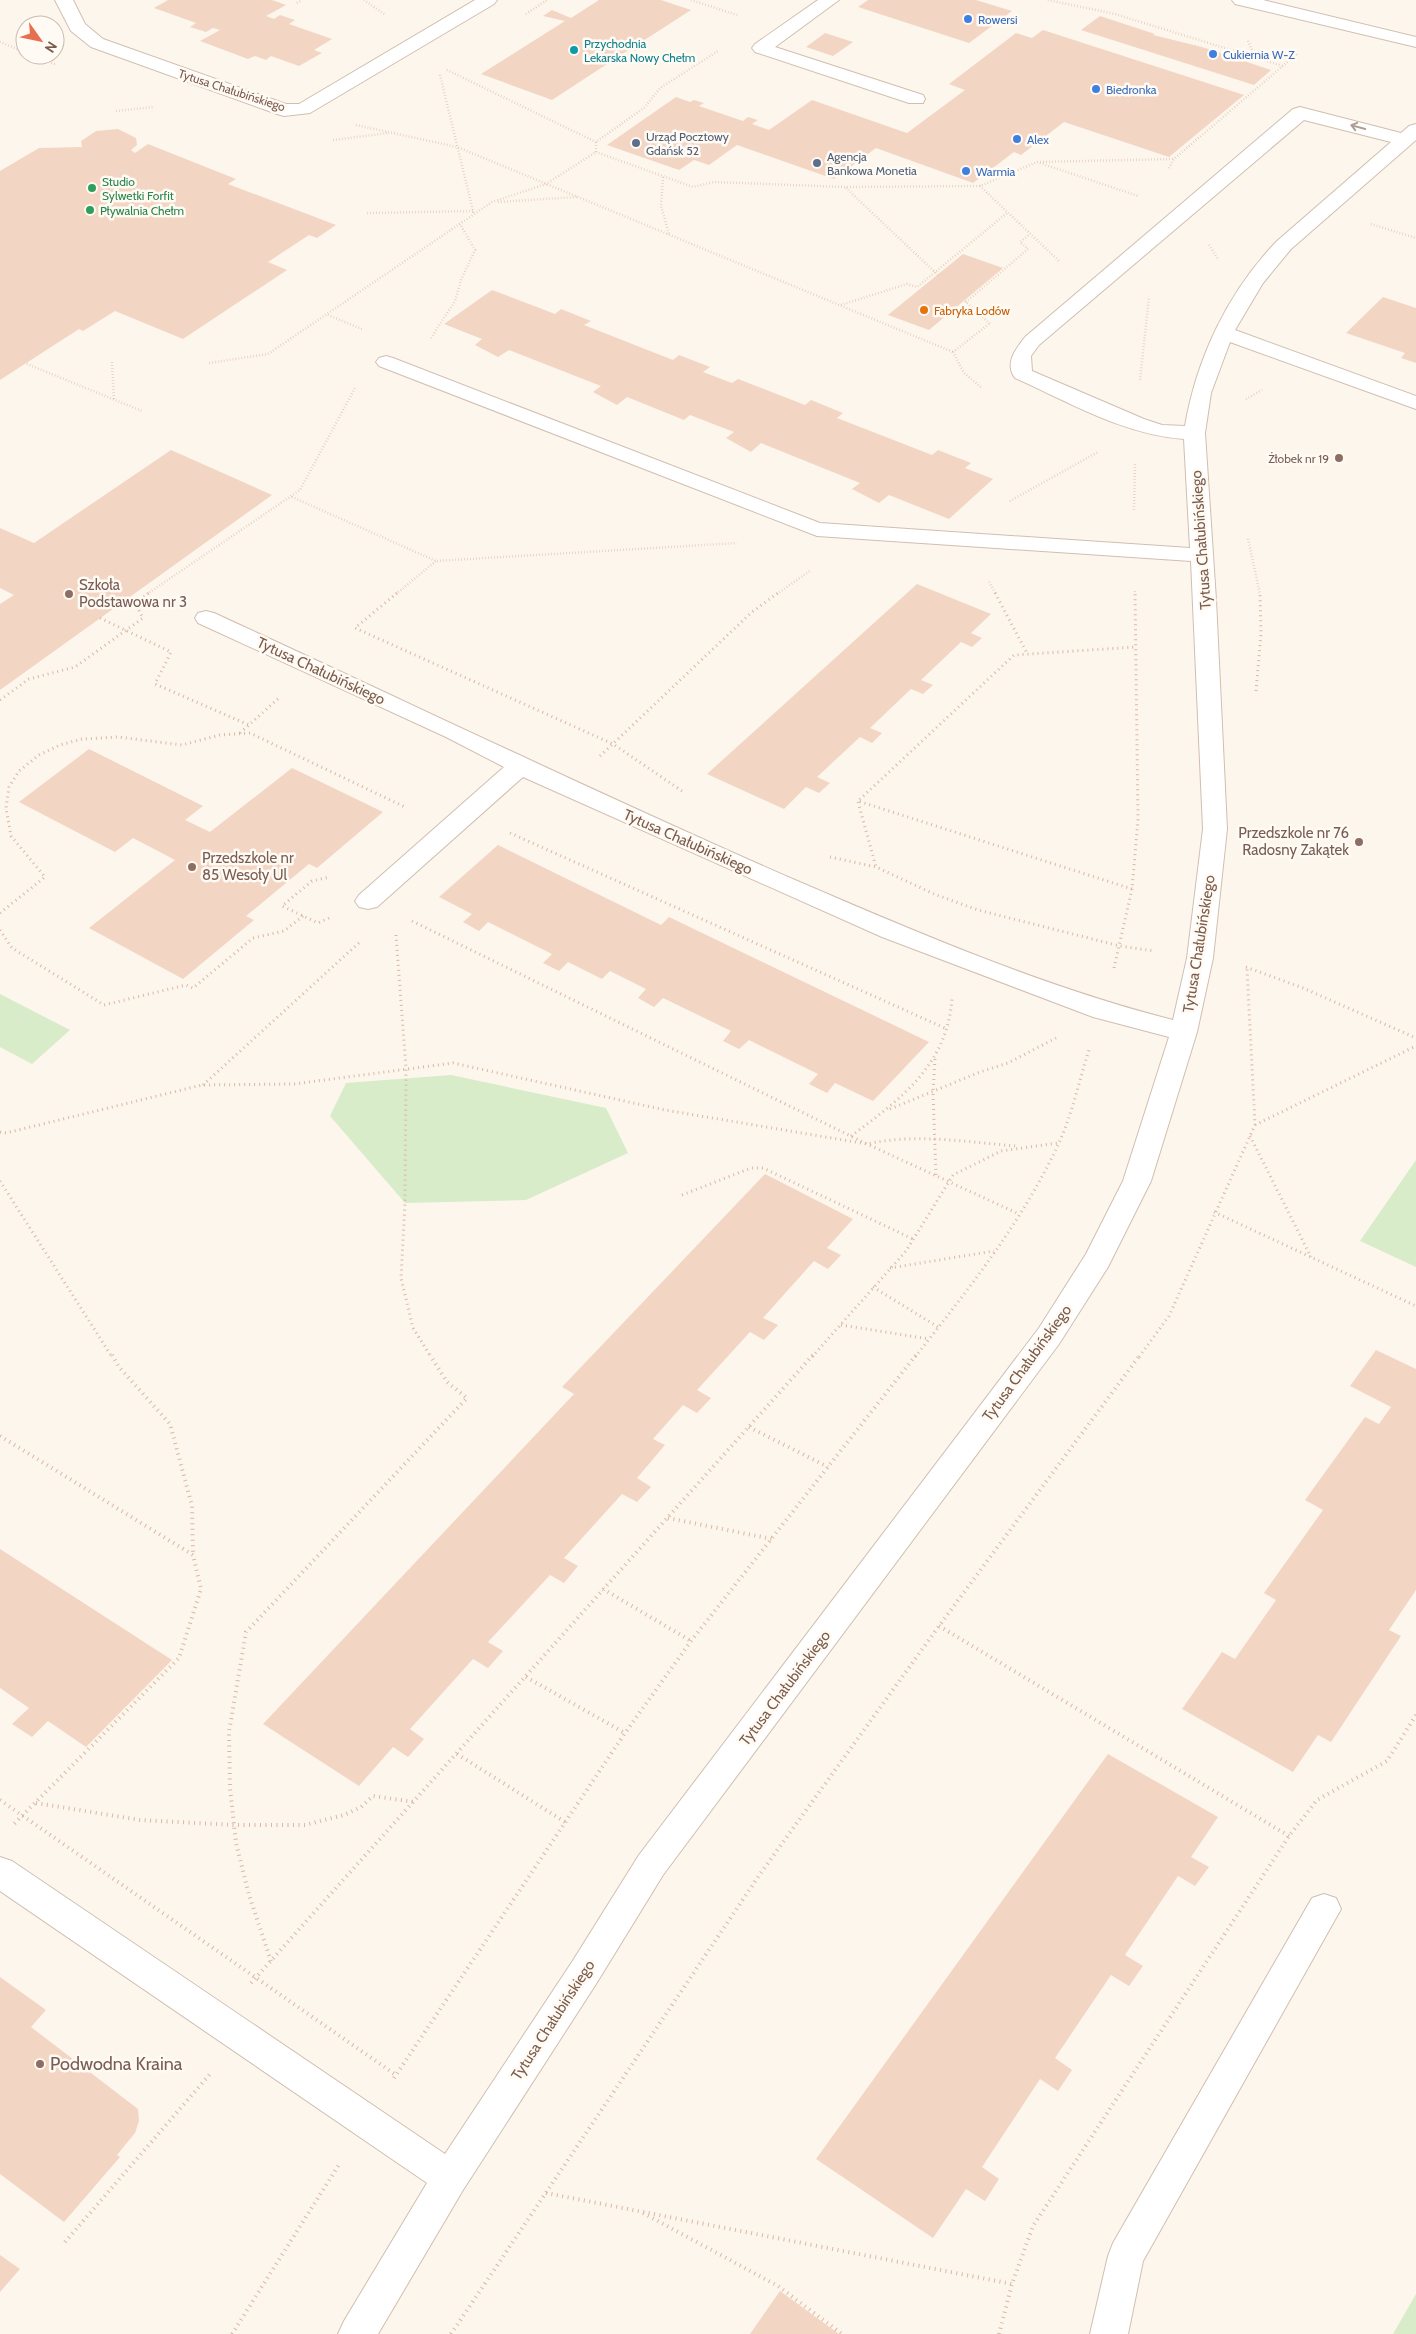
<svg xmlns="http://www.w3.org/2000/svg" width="1416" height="2334" font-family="Cabin,sans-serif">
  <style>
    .green { fill: #d8ecc9 }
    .building { fill: #f3d5c3 }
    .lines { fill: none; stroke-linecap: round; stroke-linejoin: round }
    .lane-casing { stroke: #d1beb0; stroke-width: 2 }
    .street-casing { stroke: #d1beb0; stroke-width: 2 }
    .path-far2 { stroke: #d9b8a5; stroke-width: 2.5; stroke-dasharray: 0.5 2.5; stroke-linecap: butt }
    .path-far1 { stroke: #d9b8a5; stroke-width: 3; stroke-dasharray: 1 4; stroke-linecap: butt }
    .path { stroke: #d9b8a5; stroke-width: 4; stroke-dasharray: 1 4.5; stroke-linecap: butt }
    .lane { fill: #fff; fill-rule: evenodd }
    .street { fill: #fff; fill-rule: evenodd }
    .oneway { stroke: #af9d94 }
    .shop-dot { fill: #3f7fe0; stroke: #fffaf3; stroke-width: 2 }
    .culture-dot { fill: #0f9aa8; stroke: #fffaf3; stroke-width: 2 }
    .service-dot { fill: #5c6f8a; stroke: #fffaf3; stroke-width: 2 }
    .leisure-dot { fill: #2e9e5b; stroke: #fffaf3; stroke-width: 2 }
    .food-dot { fill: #e8710a; stroke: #fffaf3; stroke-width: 2 }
    .education-dot { fill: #8d6e63; stroke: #fffaf3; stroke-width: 2 }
    .labels { text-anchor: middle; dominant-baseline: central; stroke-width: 5; stroke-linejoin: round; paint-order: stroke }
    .far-shop-label { font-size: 12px; fill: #366cbe; stroke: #fffaf3; text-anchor: start }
    .far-culture-label { font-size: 12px; fill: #0d838f; stroke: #fffaf3; text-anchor: start }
    .far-street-label { font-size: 12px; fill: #7a5c4d; stroke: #fffaf3 }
    .far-service-label { font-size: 12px; fill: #4e5e75; stroke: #fffaf3; text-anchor: start }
    .far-leisure-label { font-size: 12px; fill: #27864d; stroke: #fffaf3; text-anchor: start }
    .far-food-label { font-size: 12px; fill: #c56008; stroke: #fffaf3; text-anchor: start }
    .far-education-label { font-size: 12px; fill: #785e54; stroke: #fffaf3; text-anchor: end }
    .street-label { font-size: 15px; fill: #7a5c4d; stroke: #fffaf3 }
    .education-label { font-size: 15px; fill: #785e54; stroke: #fffaf3; text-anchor: start }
    .near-education-label { font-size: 18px; fill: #785e54; stroke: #fffaf3; text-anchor: start }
  </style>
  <rect width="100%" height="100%" fill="#fdf6ec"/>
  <!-- green -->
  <path class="green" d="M 0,994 L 70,1030 L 32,1064 L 0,1047 Z
    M 451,1075 L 606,1108 L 628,1153 L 526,1200 L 405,1203 L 330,1116 L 346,1083 Z
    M 1416,1160 L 1416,1267 L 1360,1241 Z
    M 1416,2294 L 1416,2334 L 1393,2334 Z"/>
  <!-- building -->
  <path class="building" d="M 168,0 L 272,0 L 286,5 L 266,16 L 274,19 L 280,15 L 295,20 L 289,24 L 332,39 L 314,50 L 322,53 L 299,66 L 271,56 L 266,60 L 255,56 L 248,59 L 200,41 L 220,30 L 213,28 L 206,32 L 190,27 L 196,23 L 154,8 Z
    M 599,0 L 661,0 L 691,10 L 643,41 L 647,43 L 636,51 L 630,49 L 552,100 L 481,74 L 565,21 L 543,16 L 552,10 L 571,18 Z
    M 868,0 L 976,0 L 1012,11 L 969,43 L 858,7 Z
    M 1100,16 L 1155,34 L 1153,35 L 1202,47 L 1271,70 L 1254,85 L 1081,30 Z
    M 1043,30 L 1244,95 L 1169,157 L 1064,122 L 1021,155 L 1014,152 L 973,183 L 876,148 L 834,179 L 737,145 L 709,165 L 694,160 L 679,170 L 607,145 L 676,97 L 690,102 L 694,100 L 704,103 L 699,106 L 743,121 L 748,117 L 758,120 L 752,124 L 769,130 L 812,100 L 907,133 L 965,90 L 949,84 L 1016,33 L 1032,38 Z
    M 825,33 L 853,42 L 833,56 L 806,47 Z
    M 118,129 L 136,138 L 137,145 L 131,150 L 135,153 L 148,144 L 236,179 L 228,184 L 336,225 L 317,238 L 309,235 L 268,262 L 287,270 L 183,339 L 115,311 L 83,331 L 79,329 L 0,380 L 0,171 L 39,148 L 82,147 L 81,141 L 96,131 Z
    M 963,254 L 1003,268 L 929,330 L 888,315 Z
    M 492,290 L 555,314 L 561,309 L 591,321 L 584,325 L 673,360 L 679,355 L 710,367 L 703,372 L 732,383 L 738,379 L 805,405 L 811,400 L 843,413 L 837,418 L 932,455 L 938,450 L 971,463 L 965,468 L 993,479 L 949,519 L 889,495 L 879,503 L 852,489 L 860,483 L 761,443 L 751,452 L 726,438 L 734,432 L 690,415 L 684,420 L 627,397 L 617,405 L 593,392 L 601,386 L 509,350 L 498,357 L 475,345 L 482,339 L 444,324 Z
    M 1383,297 L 1416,308 L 1416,363 L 1401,358 L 1405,353 L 1346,333 Z
    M 171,450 L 272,495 L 0,690 L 0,604 L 14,595 L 0,588 L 0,528 L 34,543 Z
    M 917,584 L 991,614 L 971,633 L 982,638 L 972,647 L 961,642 L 921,680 L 933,685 L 923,694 L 911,689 L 870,728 L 882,733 L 872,743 L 860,737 L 817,777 L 830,783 L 819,793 L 806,787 L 784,809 L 707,774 Z
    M 89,749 L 203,806 L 185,820 L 210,832 L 292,768 L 383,812 L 317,868 L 309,864 L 246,916 L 254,920 L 183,979 L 89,928 L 175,860 L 133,838 L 115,852 L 19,802 Z
    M 498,845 L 661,925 L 669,917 L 929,1042 L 873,1101 L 835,1083 L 827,1093 L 809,1084 L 818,1074 L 749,1040 L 739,1049 L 723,1041 L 731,1031 L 663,998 L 654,1007 L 638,998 L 646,989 L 610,971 L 602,979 L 568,962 L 559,971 L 543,963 L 552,954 L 488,922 L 479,931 L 463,922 L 472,914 L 439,897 Z
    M 765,1174 L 853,1219 L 827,1248 L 841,1255 L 828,1269 L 814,1261 L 763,1318 L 778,1325 L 764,1340 L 750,1332 L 697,1390 L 711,1398 L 697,1413 L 683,1405 L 653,1439 L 665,1445 L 637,1478 L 651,1487 L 637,1502 L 622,1494 L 564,1558 L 578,1566 L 564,1583 L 550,1575 L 488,1642 L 503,1651 L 488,1668 L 473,1659 L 410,1729 L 424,1739 L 408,1757 L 393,1747 L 359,1786 L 263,1724 L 574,1394 L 562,1387 Z
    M 1376,1350 L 1416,1369 L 1416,1590 L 1389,1630 L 1401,1636 L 1331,1742 L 1318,1735 L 1293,1772 L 1182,1709 L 1222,1652 L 1235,1659 L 1276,1600 L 1264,1593 L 1323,1510 L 1305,1500 L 1365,1417 L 1379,1424 L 1391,1407 L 1350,1386 Z
    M 0,1549 L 172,1660 L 86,1747 L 48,1721 L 32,1737 L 12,1724 L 29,1708 L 0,1688 Z
    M 1108,1754 L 1218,1817 L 1191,1857 L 1209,1867 L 1195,1886 L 1178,1876 L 1125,1955 L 1143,1966 L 1129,1986 L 1111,1975 L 1055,2058 L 1072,2070 L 1058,2091 L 1040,2079 L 982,2167 L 999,2179 L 985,2201 L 966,2189 L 933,2238 L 816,2159 Z
    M 0,1977 L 46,2010 L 31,2027 L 138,2109 L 139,2121 L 135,2133 L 117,2155 L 120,2157 L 64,2222 L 0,2174 Z
    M 0,2255 L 20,2269 L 0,2292 Z
    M 780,2291 L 839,2334 L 750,2334 Z"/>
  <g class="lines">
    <!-- lane casing -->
    <g class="lane-casing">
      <path id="lane" d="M 818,0 L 839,0 L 775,47 L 923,95 L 925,99 L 923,103 L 909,103 L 755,52 L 752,48 L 755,44 Z
        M 1324,1894 L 1336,1898 L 1341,1909 L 1143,2261 L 1128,2334 L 1090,2334 L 1108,2256 L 1113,2243 L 1312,1898 Z"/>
    </g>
    <!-- street casing -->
    <g class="street-casing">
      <path id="street" d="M 55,0 L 73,0 L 85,24 L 103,39 L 286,104 L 299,104 L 475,0 L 497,0 L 494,4 L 310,113 L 284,116 L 277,114 L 91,47 L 71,31 Z
        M 1232,0 L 1263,0 L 1416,37 L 1416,47 L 1235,4 Z
        M 1300,107 L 1401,133 L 1409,126 L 1416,124 L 1416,140 L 1291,249 L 1263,283 L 1235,330 L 1416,396 L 1416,409 L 1230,342 L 1211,393 L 1205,433 L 1216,600 L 1227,829 L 1213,958 L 1197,1032 L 1151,1181 L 1108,1267 L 1059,1344 L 663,1875 L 596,1984 L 463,2190 L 378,2334 L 338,2334 L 344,2321 L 427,2183 L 0,1891 L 0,1857 L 12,1861 L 445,2154 L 572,1962 L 639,1855 L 1039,1328 L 1086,1254 L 1123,1181 L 1169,1037 L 1093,1017 L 882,937 L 523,777 L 377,907 L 368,909 L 359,907 L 355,901 L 359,895 L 504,767 L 446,737 L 198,623 L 195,618 L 198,613 L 206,611 L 214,613 C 408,702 600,795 795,880 C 918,933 1044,987 1173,1020 L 1187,958 L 1203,829 L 1191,561 L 817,536 L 379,366 L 376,362 L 379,358 L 386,356 L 393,358 L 820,523 L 1190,548 L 1184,439 C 1124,435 1069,402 1015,378 C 1004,363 1016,349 1025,337 L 1293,109 ZM 1304,120 L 1391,142 L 1277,241 C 1228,292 1197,357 1185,426 L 1162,425 L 1144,419 L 1032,371 L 1031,356 L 1039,345 Z"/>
    </g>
    <!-- path-far2 -->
    <path class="path-far2" d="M 364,0 L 384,14
      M 691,0 L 737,15
      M 1048,0 L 1115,14 L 1283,66
      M 297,3 L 302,0
      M 526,14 L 547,0
      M 1248,41 L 1256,58
      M 0,42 L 25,52
      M 32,55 L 57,65
      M 447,70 L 596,142
      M 440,75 L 474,215
      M 116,111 L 154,107
      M 356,125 L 457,147 L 953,352
      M 333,140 L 389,133
      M 596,152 L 693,187 L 714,182 L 845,187 L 980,186 L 1037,162 L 1174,159
      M 596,152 L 596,142 L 645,107 L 660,88 L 718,51
      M 1040,163 L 1138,196
      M 1169,168 L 1174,159 L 1298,53
      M 663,177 L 661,206 L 669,234
      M 980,186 L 1060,262
      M 846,188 L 938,275
      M 498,202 L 577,197
      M 367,213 L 473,211
      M 1371,224 L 1416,238
      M 1209,245 L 1218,259
      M 965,301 L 990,324
      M 966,302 L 1028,249 L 1020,242 L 1030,234
      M 841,305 L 907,284 L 917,287 L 1007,213
      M 328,315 L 364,330
      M 431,338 L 455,301 L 461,280 L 475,250 L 460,224
      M 953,352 L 990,323
      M 953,352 L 964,373 L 982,388
      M 112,362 L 114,401
      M 209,363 L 268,354 L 492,202 L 546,184 L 596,152
      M 27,364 L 142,411
      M 1140,380 L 1149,297
      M 1246,399 L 1262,390
      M 292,497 L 436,561 L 737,543
      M 1010,501 L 1098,452
      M 1134,510 L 1135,464
      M 1248,539 L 1260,594
      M 989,582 L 996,594
      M 1135,591 L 1135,594
      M 147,594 L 300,490 L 355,388
      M 396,594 L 436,561
      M 777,594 L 811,570"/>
    <!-- path-far1 -->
    <path class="path-far1" d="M 397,593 L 355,628 L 613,744 L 682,791
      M 995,593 L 1027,653
      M 100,618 L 171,652 L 155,684 L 249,725
      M 1256,691 L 1261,634 L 1260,593
      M 0,700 L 29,679 L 75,667 L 143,618 L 135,603 L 149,593
      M 240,733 L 280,697
      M 600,756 L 752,612 L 778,593
      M 858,802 L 876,867
      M 510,833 L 947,1029
      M 830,857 L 876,867 L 934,894 L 978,910 L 1120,946 L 1154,951
      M 1132,889 L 858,801 L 1014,655 L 1136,647
      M 0,913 L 45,877 L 11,836 L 6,808 L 9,787 L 19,771 L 39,755 L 60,745 L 82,739 L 118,737 L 182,745 L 220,735 L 250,733 L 407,808
      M 329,918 L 318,923 L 282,906 L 312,881 L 330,877
      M 412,921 L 867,1144 L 1019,1214
      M 0,930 L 12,948 L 104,1005 L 186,985 L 193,988 L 253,938 L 284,931 L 303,916
      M 396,935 L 406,1068 L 405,1203 L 401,1278 L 413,1328 L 431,1357
      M 1246,967 L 1303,988 L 1416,1038
      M 1114,968 L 1132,889 L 1138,820 L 1135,593
      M 935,1059 L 933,1093 L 936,1176
      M 203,1085 L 361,941
      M 890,1109 L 980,1072 L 1008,1063 L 1056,1038
      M 1255,1125 L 1416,1046
      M 0,1132 L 6,1133 L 202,1085 L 294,1084 L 453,1063 L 665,1110 L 867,1144 C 916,1133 966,1142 1016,1146
      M 851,1136 C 901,1099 947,1065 952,999
      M 1250,1136 L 1311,1257
      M 0,1181 L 112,1357
      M 682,1195 L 751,1168 L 763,1168 L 913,1239
      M 1214,1212 L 1416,1306
      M 890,1268 L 994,1251
      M 873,1287 L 938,1327
      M 841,1325 L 929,1339
      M 812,1357 L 906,1251 L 953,1175 L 1001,1151 L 1058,1143
      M 915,1357 C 968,1290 1022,1222 1058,1145 C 1072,1115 1079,1081 1089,1050
      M 1139,1357 L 1169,1316 L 1255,1125 L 1247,969"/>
    <!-- path -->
    <path class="path" d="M 112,1355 L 119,1367 L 170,1424 L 192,1506 L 193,1555
      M 749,1427 L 828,1467
      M 0,1436 L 193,1555 L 201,1589 L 179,1658 L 13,1825
      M 668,1518 L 772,1539
      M 603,1589 L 691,1641
      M 939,1626 L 1289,1836
      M 526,1677 L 625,1733
      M 457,1754 L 565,1822
      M 0,1800 L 396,2075
      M 36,1803 L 140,1820 L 234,1825 L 305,1825 L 344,1815 L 361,1807 L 373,1796 L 414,1802
      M 271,1961 L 249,1895 L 236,1843 L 230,1788 L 229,1732 L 246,1632 L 467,1398 L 447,1382 L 430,1355
      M 251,1983 L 813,1355
      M 394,2078 L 625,1733 L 691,1641 L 916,1355
      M 546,2193 L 1012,2284
      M 643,2213 L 778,2286 L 842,2334
      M 65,2242 L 210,2074
      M 232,2334 L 340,2163
      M 451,2334 L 760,1874 L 939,1626 L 1140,1355
      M 999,2334 L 1012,2284 L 1033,2226 L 1289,1836 L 1317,1800 L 1387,1761 L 1416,1715"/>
    <!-- lane -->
    <use href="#lane" class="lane"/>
    <!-- street -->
    <use href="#street" class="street"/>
  </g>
  <!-- one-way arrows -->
  <defs><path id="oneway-shaft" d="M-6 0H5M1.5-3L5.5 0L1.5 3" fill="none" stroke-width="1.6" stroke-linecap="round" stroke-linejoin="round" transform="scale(1.25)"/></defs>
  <use class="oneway" href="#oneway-shaft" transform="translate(1358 127) rotate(-165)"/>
  <!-- markers -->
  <g class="shop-dot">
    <circle cx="968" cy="19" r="5"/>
    <circle cx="1213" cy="54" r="5"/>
    <circle cx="1096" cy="89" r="5"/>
    <circle cx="1017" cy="139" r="5"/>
    <circle cx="966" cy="171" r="5"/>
  </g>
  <circle class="culture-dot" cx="574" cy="50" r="5"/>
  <g class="service-dot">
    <circle cx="636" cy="143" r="5"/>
    <circle cx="817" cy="163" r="5"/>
  </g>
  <g class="leisure-dot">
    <circle cx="92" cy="188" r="5"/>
    <circle cx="90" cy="210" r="5"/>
  </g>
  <circle class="food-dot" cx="924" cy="310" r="5"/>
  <g class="education-dot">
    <circle cx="1339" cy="458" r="5"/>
    <circle cx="69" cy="594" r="5"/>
    <circle cx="1359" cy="842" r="5"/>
    <circle cx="192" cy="867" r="5"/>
    <circle cx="40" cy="2064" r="5"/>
  </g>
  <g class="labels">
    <!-- far-shop labels -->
    <g class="far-shop-label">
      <text x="978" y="19">Rowersi</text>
      <text x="1223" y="54">Cukiernia W-Z</text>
      <text x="1106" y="89">Biedronka</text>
      <text x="1027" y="139">Alex</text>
      <text x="976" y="171">Warmia</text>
    </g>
    <!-- far-culture labels -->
    <g class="far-culture-label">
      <text x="584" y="43">Przychodnia<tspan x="584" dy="14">Lekarska Nowy Chełm</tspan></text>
    </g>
    <!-- far-street labels -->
    <g class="far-street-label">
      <text transform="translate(232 90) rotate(18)">Tytusa Chałubińskiego</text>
    </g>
    <!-- far-service labels -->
    <g class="far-service-label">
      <text x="646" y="136">Urząd Pocztowy<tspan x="646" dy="14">Gdańsk 52</tspan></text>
      <text x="827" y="156">Agencja<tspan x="827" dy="14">Bankowa Monetia</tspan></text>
    </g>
    <!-- far-leisure labels -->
    <g class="far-leisure-label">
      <text x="102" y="181">Studio<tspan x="102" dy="14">Sylwetki Forfit</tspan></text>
      <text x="100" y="210">Pływalnia Chełm</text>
    </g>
    <!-- far-food labels -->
    <g class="far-food-label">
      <text x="934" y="310">Fabryka Lodów</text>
    </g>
    <!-- far-education labels -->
    <g class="far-education-label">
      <text x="1329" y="458">Żłobek nr 19</text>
    </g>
    <!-- street labels -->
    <g class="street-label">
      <text transform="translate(1201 540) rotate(-94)">Tytusa Chałubińskiego</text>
      <text transform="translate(321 671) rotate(25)">Tytusa Chałubińskiego</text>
      <text transform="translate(688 842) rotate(24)">Tytusa Chałubińskiego</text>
      <text transform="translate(1199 944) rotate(-81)">Tytusa Chałubińskiego</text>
      <text transform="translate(1027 1363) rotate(-54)">Tytusa Chałubińskiego</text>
      <text transform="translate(785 1688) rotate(-53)">Tytusa Chałubińskiego</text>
      <text transform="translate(553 2020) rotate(-57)">Tytusa Chałubińskiego</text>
    </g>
    <!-- education labels -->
    <g class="education-label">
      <text x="79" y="585">Szkoła<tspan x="79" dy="17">Podstawowa nr 3</tspan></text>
      <text x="1349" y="833" text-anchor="end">Przedszkole nr 76<tspan x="1349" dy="17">Radosny Zakątek</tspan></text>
      <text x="202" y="858">Przedszkole nr<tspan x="202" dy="17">85 Wesoły Ul</tspan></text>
    </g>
    <!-- near-education labels -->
    <g class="near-education-label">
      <text x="50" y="2064">Podwodna Kraina</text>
    </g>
  </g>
  <!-- north arrow -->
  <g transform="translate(40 40) rotate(123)"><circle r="24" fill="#fffaf3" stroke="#cabbb1"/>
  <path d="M0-4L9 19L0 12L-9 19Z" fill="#e76f51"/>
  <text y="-8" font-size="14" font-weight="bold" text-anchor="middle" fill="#7a5c4d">N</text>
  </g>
</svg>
